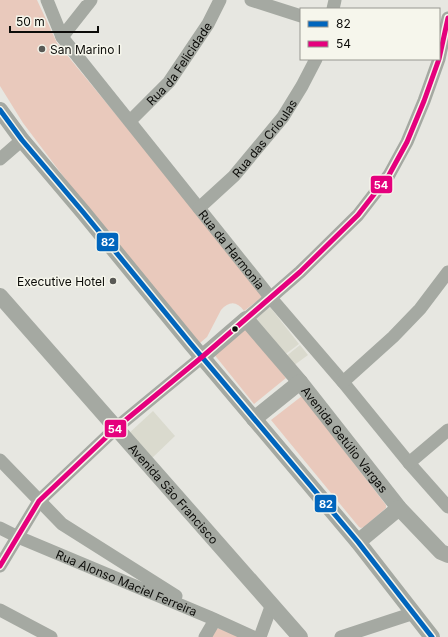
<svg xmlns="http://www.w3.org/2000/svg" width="448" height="637" font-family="Inter,sans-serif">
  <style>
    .built { fill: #dadace }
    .green { fill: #e9c9bc }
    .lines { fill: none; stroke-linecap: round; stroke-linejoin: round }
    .minor { stroke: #a5a9a2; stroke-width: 13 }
    .tertiary { stroke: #a5a9a2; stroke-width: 16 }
    .bus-1-casing { stroke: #f6f6ec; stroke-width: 8 }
    .bus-2-casing { stroke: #f6f6ec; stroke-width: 8 }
    .bus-1 { stroke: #0065bd; stroke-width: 5 }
    .bus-2 { stroke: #e5007d; stroke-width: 5 }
    .poi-dot { fill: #595955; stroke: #f6f6ec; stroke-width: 1.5 }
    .bus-dot { fill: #0c0c09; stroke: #f6f6ec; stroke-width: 1.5 }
    .labels { text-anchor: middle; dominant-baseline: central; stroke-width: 3; stroke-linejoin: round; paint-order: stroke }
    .poi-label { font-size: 12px; fill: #0c0c09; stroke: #f6f6ec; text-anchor: start }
    .street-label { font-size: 12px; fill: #0c0c09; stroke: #f6f6ec }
    .line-badge { stroke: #f6f6ec; stroke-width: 1.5 }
    .badge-label { font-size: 11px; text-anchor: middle; font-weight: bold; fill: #fff }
  </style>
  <rect width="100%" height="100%" fill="#e7e7e1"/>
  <!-- built -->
  <path class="built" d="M 270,307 L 299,344 L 283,356 L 255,319 Z
    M 300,345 L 308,355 L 293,366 L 285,357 Z
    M 153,411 L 175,436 L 150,460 L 128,434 Z"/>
  <!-- green -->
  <path class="green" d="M 0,0 L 37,0 L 57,43 L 265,295 L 244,311 C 237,301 229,301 221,310 L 207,337 L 200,343 L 82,201 L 23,123 L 0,86 Z
    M 245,327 L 286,378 L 254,404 L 213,353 Z
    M 302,396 L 386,505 L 386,508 L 364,527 L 361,528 L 359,527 L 271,420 Z
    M 217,628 L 242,637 L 211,637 Z"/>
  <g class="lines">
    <!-- minor -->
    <g class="minor">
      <path id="s1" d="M 47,0 L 62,37 L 270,297 L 343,382 L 409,463 L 448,507"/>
      <path d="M 251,0 L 301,16"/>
      <path d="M 333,9 L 335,0"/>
      <path d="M 62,37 L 88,4 L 91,0"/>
      <path id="s2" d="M 130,121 L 169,82 L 208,24 L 220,0"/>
      <path d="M 0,159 L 22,140"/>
      <path id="s3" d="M 199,208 L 234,176 L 283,117 L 302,86 L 316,59"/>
      <path d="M 246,319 L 300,272 L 358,215 L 389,175 L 407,142 L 424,101 L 439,59 L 448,18"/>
      <path d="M 343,382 L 393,337 L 420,309 L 448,272"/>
      <path d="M 0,460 L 62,524 L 176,596"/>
      <path d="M 409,463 L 448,430"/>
      <path id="s4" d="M 0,528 L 18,537 L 209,617 L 253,637"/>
      <path d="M 0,566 L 39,501 L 116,428 L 202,357"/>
      <path d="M 0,610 L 51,637"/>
      <path d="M 205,637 L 215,620"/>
      <path d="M 260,637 L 272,604"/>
      <path d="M 341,637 L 414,613"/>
    </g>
    <!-- tertiary -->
    <g class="tertiary">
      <path d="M 0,110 L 22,140 L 83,212 L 191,344 L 358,542 L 432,637"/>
      <path id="s5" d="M 0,296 L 300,637"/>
      <path id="s6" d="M 202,357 L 246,319 L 300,382 L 399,508 L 441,552 L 448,555"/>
      <path d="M 254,419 L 300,382"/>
      <path d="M 358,542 L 399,508"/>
    </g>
    <!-- bus-1 casing -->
    <g class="bus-1-casing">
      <path id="bus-1" d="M 0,110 L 22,140 L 83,212 L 191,344 L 358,542 L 432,637"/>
    </g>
    <!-- bus-2 casing -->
    <g class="bus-2-casing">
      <path id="bus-2" d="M 0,566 L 39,501 L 116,428 L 202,357 L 300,272 L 358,215 L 389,175 L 407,142 L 424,101 L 439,59 L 448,18"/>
    </g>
    <!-- bus-1 -->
    <use href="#bus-1" class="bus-1"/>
    <!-- bus-2 -->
    <use href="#bus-2" class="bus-2"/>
  </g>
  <!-- markers -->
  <g class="poi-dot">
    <circle cx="42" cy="49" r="4"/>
    <circle cx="113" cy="281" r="4"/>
  </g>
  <circle class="bus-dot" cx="235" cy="329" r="3.5"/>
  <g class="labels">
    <!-- poi labels -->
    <g class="poi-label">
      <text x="50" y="49">San Marino I</text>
      <text x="105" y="281" text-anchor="end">Executive Hotel</text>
    </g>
    <!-- street labels -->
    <g class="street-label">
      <text stroke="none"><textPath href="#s2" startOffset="76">Rua da Felicidade</textPath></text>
      <text stroke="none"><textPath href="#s3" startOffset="96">Rua das Crioulas</textPath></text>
      <text stroke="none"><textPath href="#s1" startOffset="312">Rua da Harmonia</textPath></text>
      <text stroke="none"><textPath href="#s6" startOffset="214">Avenida Getúlio Vargas</textPath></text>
      <text stroke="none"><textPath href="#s5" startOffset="263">Avenida São Francisco</textPath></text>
      <text stroke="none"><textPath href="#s4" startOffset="138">Rua Alonso Maciel Ferreira</textPath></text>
    </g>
  </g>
  <g class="line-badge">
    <rect x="370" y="175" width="23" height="19" rx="4" fill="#e5007d"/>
    <rect x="96" y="232" width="23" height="20" rx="4" fill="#0065bd"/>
    <rect x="104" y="419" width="23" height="19" rx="4" fill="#e5007d"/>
    <rect x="314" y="494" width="23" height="19" rx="4" fill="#0065bd"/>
  </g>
  <g class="badge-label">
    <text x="381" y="189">54</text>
    <text x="108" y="246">82</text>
    <text x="115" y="433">54</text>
    <text x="326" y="508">82</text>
  </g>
  <!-- legend -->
  <rect x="300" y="8" width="140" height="52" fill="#f6f6ec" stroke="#989891"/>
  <rect x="308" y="21" width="20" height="6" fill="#0065bd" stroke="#989891"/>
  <text x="336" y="28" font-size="12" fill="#0c0c09">82</text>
  <rect x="308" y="41" width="20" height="6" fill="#e5007d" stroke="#989891"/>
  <text x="336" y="48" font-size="12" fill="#0c0c09">54</text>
  <!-- scale -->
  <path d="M10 26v6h88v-6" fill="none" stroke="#0c0c09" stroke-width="2"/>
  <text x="16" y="26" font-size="12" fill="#0c0c09" stroke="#f6f6ec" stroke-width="3" paint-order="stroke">50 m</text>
</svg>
